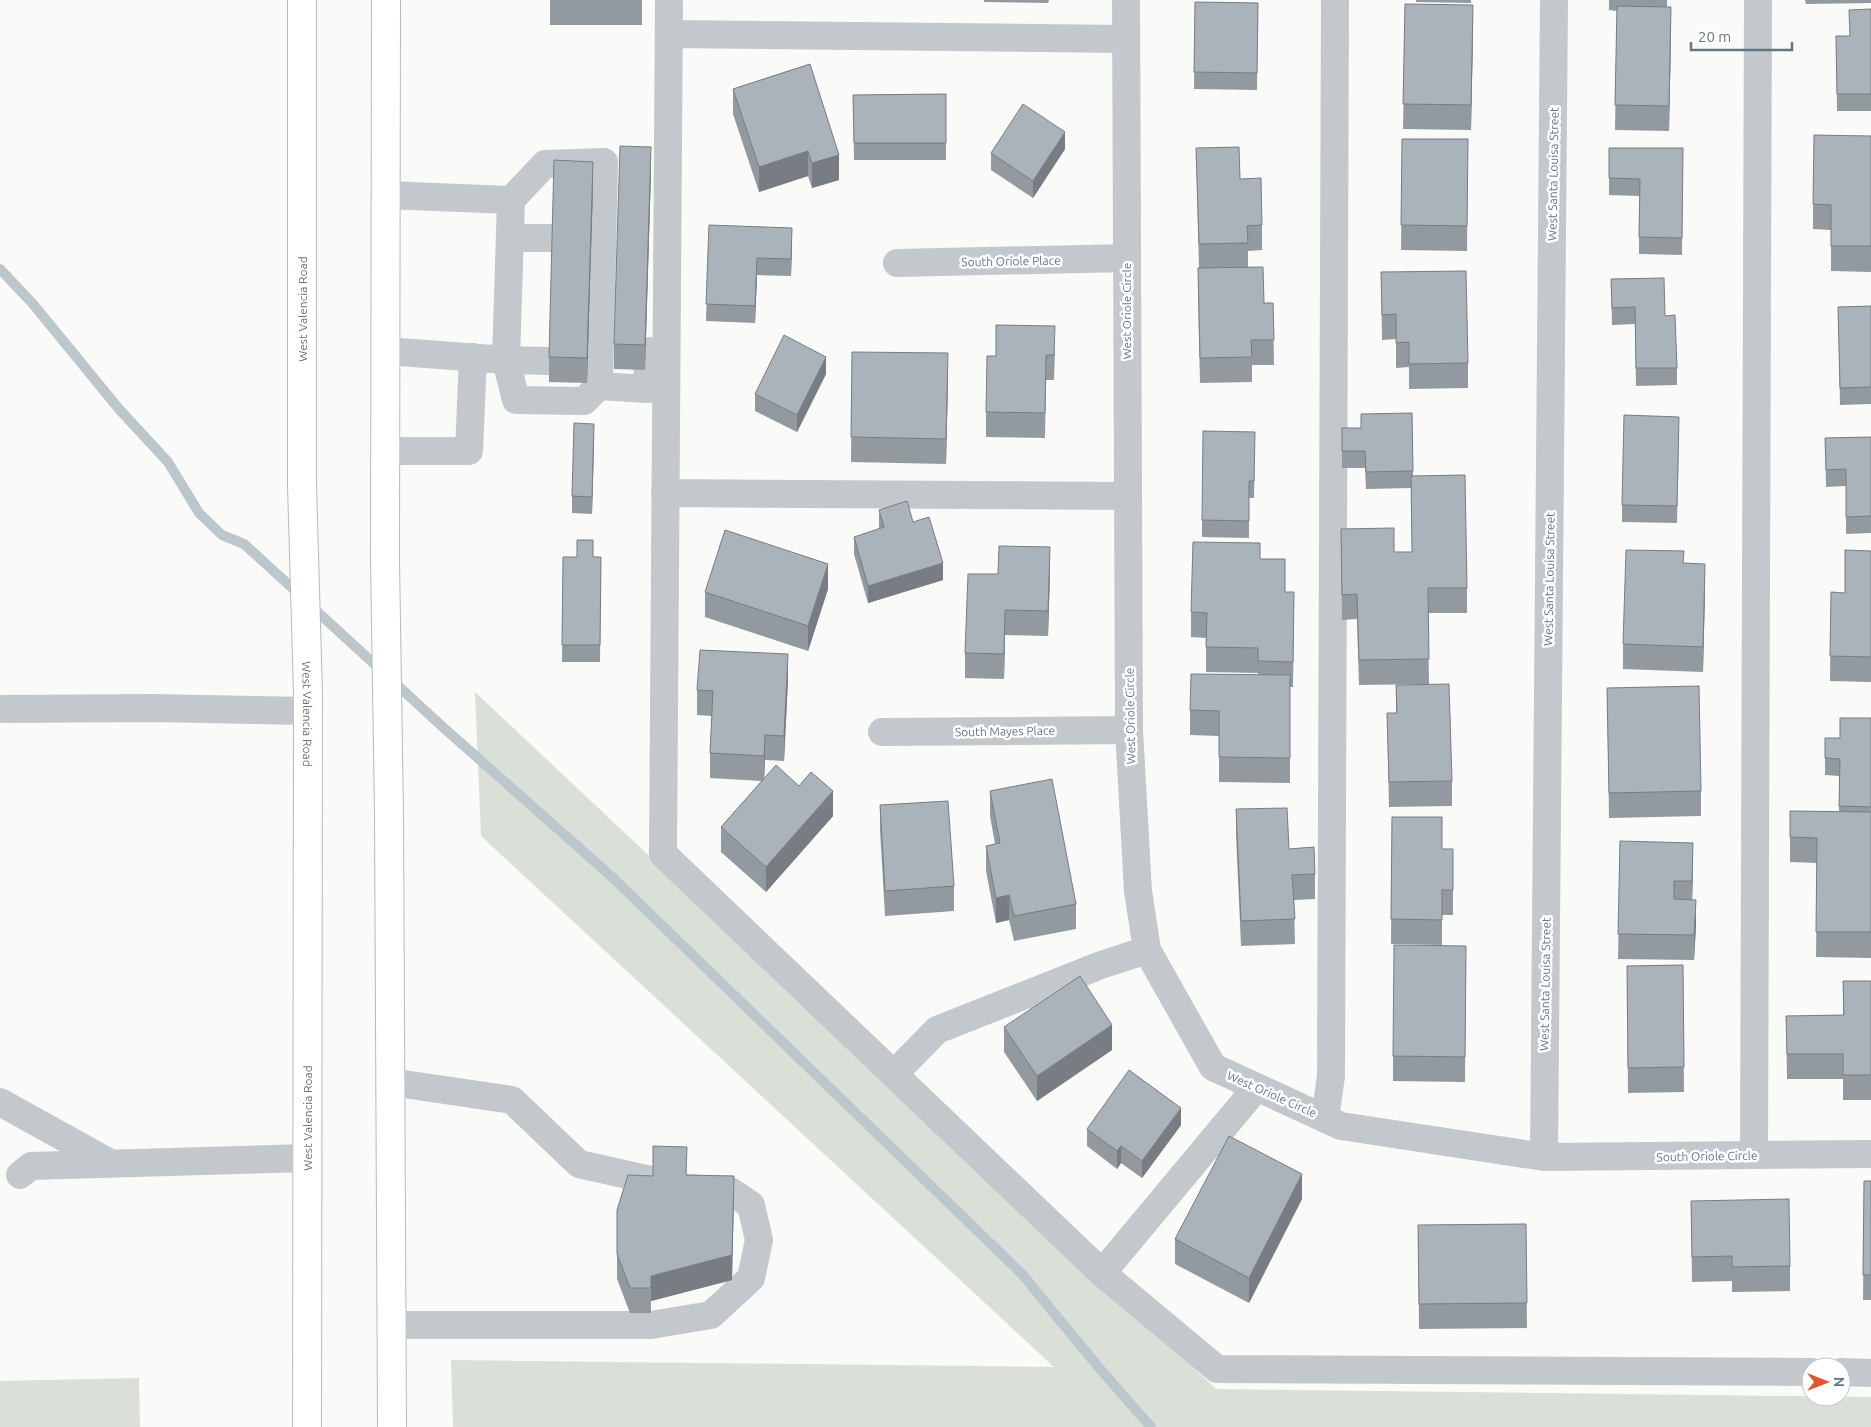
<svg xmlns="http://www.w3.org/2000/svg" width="1871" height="1427" font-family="Ubuntu,sans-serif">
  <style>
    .green { fill: #dadfd7 }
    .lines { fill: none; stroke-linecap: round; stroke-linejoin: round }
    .stream { stroke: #bbc7cb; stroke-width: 10 }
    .major-casing { stroke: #b5babe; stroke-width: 30 }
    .minor { stroke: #c3c8cc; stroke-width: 28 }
    .major { stroke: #fff; stroke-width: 28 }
    .wall { fill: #929a9f }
    .shaded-wall { fill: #777d82 }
    .building { fill: #aab3b9; stroke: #777d82 }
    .labels { text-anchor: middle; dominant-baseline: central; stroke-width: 5; stroke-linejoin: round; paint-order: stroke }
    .street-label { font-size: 12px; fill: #657683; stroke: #fff }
  </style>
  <rect width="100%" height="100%" fill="#fafaf8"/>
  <!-- green -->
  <path class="green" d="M 475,692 L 1216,1389 L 1871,1397 L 1871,1427 L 453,1427 L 451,1360 L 1054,1367 L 481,836 Z
    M 139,1378 L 140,1427 L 0,1427 L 0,1381 Z"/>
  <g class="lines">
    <!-- stream -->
    <path class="stream" d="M 0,269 L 33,304 L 119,409 L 168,462 L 199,513 L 222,535 L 244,544 L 300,595
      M 310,605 L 445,729 L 611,876 L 1021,1273 L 1101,1370 L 1151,1427"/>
    <!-- major casing -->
    <g class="major-casing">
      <g id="major">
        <path id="s1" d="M 302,0 L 302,485 L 308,693 L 307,1427"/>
        <path d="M 386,0 L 385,559 L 389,814 L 392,1427"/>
      </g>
    </g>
    <!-- minor -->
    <path class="minor" d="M 669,0 L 663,854 L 1102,1273 L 1217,1369 L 1811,1372
      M 1126,0 L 1129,730 L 1138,891 L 1147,950 L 1213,1067 L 1341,1126 L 1544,1157 L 1871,1154
      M 669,34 L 1126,39
      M 386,195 L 511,200 L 506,360 L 386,351
      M 511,200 L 545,164 L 604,162 L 599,386 L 584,401 L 516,400 L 506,360 L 549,361
      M 510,238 L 553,238
      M 897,263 L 1126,258
      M 599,386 L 647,389 L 648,351
      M 386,451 L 469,451 L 473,357
      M 665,493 L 1127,496
      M 0,709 L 153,708 L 308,711
      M 882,732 L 1129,730
      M 894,1074 L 937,1030 L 1101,965 L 1147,950
      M 390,1082 L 512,1100 L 579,1164 L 686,1188 L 730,1191 L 751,1205 L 759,1240 L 751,1278 L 711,1315 L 651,1325 L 391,1325
      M 0,1102 L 110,1163
      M 1325,1118 L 1331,1076 L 1335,0
      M 1754,1155 L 1758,0
      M 1544,1157 L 1554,0
      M 20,1175 L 31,1166 L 307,1158
      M 1102,1273 L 1257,1087
      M 1841,1372 L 1871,1373"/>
    <!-- major -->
    <use href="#major" class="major"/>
  </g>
  <!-- wall -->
  <path class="wall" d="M 550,0 L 642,0 L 642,25 L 550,25 Z
    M 984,0 L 1049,0 L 1048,3 L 984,2 Z
    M 1416,0 L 1471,0 L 1471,3 L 1416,2 Z
    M 1609,0 L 1667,0 L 1667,7 L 1671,32 L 1669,131 L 1615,130 L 1617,11 L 1609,10 Z
    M 1805,0 L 1871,0 L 1871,3 L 1806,4 Z
    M 1195,2 L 1258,3 L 1257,90 L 1194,89 Z
    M 1405,4 L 1473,30 L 1471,130 L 1403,129 Z
    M 1871,9 L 1871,111 L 1837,111 L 1836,36 L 1849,36 Z
    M 810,64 L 839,180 L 812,188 L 808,176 L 759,192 L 733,114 L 733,89 Z
    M 946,94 L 946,160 L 854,160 L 853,95 Z
    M 1871,136 L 1871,272 L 1831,271 L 1831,230 L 1813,229 L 1813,204 Z
    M 1402,139 L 1468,139 L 1467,251 L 1401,250 Z
    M 1196,148 L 1240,179 L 1262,225 L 1262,250 L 1248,251 L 1248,268 L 1264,303 L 1273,303 L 1274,365 L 1252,365 L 1252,382 L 1200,383 L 1198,293 L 1199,268 Z
    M 1609,148 L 1683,148 L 1682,255 L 1639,254 L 1639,196 L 1609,195 Z
    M 1065,149 L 1033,198 L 991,170 L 991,153 Z
    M 651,172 L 645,370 L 614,369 L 614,344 Z
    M 593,187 L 587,383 L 549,382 L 549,357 Z
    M 709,225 L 792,245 L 791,276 L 757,275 L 755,323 L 706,321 Z
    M 1381,272 L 1468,363 L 1468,388 L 1409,389 L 1409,367 L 1396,368 L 1396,339 L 1382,340 Z
    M 1611,279 L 1665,316 L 1677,368 L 1677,385 L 1636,386 L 1635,324 L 1612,325 Z
    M 1871,306 L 1871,404 L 1840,405 L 1838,307 Z
    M 1055,351 L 1054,380 L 1046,380 L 1045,438 L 986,437 L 986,412 L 996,356 Z
    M 852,352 L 948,378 L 946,464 L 851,462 Z
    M 826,374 L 797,432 L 755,411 L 755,394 Z
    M 1412,413 L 1413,476 L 1467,588 L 1467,613 L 1428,613 L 1429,684 L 1359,685 L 1357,619 L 1342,620 L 1341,529 L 1394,552 L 1412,552 L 1411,488 L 1366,489 L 1365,468 L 1342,468 L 1342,428 L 1361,428 Z
    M 1679,434 L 1677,523 L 1622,522 L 1622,505 Z
    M 1871,437 L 1871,533 L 1846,534 L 1846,486 L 1826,487 L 1825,438 Z
    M 594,441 L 592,514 L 572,513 L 572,496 Z
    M 1255,449 L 1254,498 L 1249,498 L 1249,538 L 1202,537 L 1202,520 Z
    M 879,510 L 913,522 L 943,580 L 868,603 L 854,554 L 854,537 L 879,529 Z
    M 1871,551 L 1871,682 L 1830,681 L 1831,592 L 1845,593 Z
    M 563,557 L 601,557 L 600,662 L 562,662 Z
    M 1260,559 L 1285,592 L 1294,617 L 1293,687 L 1290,687 L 1290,783 L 1219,782 L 1219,736 L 1190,735 L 1190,710 L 1258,675 L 1258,673 L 1206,672 L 1206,638 L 1191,637 L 1191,612 Z
    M 1684,563 L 1705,589 L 1703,672 L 1623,669 L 1623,644 Z
    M 1050,572 L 1048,636 L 1005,635 L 1004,679 L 965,678 L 965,653 L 998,574 Z
    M 828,589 L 808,651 L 705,617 L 705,592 Z
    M 788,679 L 784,761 L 765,760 L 764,779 L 833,816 L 766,892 L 721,852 L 721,827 L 762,781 L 710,778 L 710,753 L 712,716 L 697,715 L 697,690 Z
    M 1396,685 L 1452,781 L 1452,806 L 1389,807 L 1387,713 L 1396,713 Z
    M 1607,688 L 1701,791 L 1701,816 L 1609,818 Z
    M 1871,718 L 1871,958 L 1816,957 L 1817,863 L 1790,862 L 1790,837 L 1839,812 L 1839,776 L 1825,775 L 1825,738 L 1840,738 Z
    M 990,791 L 1076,904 L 1076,929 L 1014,941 L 1009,920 L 996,923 L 986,871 L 986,846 L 995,844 L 990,816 Z
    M 880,805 L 954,886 L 954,911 L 885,916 L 880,830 Z
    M 1236,809 L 1289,849 L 1315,874 L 1315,899 L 1294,900 L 1295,944 L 1241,946 L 1236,834 Z
    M 1392,817 L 1442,849 L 1453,849 L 1453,915 L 1442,915 L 1442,945 L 1391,944 Z
    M 1620,841 L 1693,868 L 1692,900 L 1696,925 L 1694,960 L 1618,959 Z
    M 1466,946 L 1465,1082 L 1393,1081 L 1393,1056 Z
    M 1683,965 L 1684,1092 L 1628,1093 L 1627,966 Z
    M 1843,981 L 1871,981 L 1871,1100 L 1843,1100 L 1843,1079 L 1787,1079 L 1786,1016 L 1843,1015 Z
    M 1004,1027 L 1112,1050 L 1037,1101 L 1004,1052 Z
    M 1181,1125 L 1142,1178 L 1121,1163 L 1117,1169 L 1087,1146 L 1087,1129 Z
    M 687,1175 L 734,1201 L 732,1280 L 651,1301 L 651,1313 L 630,1313 L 617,1279 L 617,1210 L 653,1176 Z
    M 1864,1181 L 1871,1181 L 1871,1300 L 1863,1300 Z
    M 1302,1199 L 1249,1303 L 1175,1264 L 1175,1239 Z
    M 1691,1201 L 1790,1266 L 1790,1291 L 1732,1292 L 1732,1281 L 1692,1282 Z
    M 1526,1224 L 1527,1328 L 1419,1329 L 1418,1225 Z"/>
  <!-- shaded-wall -->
  <path class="shaded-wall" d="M 1473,5 L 1473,30 L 1471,130 L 1471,105 Z
    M 1671,7 L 1671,32 L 1669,131 L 1669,106 Z
    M 1065,132 L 1065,149 L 1033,198 L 1033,181 Z
    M 651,147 L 651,172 L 645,370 L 645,345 Z
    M 808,151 L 808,176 L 759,192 L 759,167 Z
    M 839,155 L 839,180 L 812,188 L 812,163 Z
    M 593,162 L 593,187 L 587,383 L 587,358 Z
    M 792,228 L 792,245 L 791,276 L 791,259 Z
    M 757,258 L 757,275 L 755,323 L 755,306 Z
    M 948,353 L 948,378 L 946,464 L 946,439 Z
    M 826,357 L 826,374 L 797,432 L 797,415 Z
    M 594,424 L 594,441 L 592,514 L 592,497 Z
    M 1050,547 L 1050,572 L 1048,636 L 1048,611 Z
    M 943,563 L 943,580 L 868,603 L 868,586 Z
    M 828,564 L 828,589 L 808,651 L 808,626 Z
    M 1705,564 L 1705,589 L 1703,672 L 1703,647 Z
    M 1005,610 L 1005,635 L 1004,679 L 1004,654 Z
    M 788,654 L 788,679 L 784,761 L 784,736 Z
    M 765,735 L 765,760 L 764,781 L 764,756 Z
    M 833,791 L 833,816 L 766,892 L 766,867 Z
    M 1693,843 L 1693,868 L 1692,906 L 1692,881 Z
    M 1009,895 L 1009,920 L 996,923 L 996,898 Z
    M 1696,900 L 1696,925 L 1694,960 L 1694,935 Z
    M 1112,1025 L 1112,1050 L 1037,1101 L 1037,1076 Z
    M 1181,1108 L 1181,1125 L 1142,1178 L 1142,1161 Z
    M 1121,1146 L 1121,1163 L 1117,1169 L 1117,1151 Z
    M 1302,1174 L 1302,1199 L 1249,1303 L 1249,1278 Z
    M 734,1176 L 732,1280 L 651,1301 L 651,1276 Z"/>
  <!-- building -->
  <path class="building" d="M 1195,2 L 1258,3 L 1257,73 L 1194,72 Z
    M 1405,4 L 1473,5 L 1471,105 L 1403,104 Z
    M 1617,6 L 1671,7 L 1669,106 L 1615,105 Z
    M 1871,9 L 1871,94 L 1837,94 L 1836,36 L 1850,36 L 1849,10 Z
    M 810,64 L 839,155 L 812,163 L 808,151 L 759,167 L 733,89 Z
    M 946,94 L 946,143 L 854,143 L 853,95 Z
    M 1023,104 L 1065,132 L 1033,181 L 991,153 Z
    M 1814,135 L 1871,136 L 1871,246 L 1831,246 L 1831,205 L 1813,204 Z
    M 1402,139 L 1468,139 L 1467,226 L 1401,225 Z
    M 620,146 L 651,147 L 645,345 L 614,344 Z
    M 1239,147 L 1240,179 L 1261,178 L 1262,225 L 1247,226 L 1248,243 L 1199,244 L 1196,148 Z
    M 1609,148 L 1683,148 L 1682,238 L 1639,237 L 1640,179 L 1609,178 Z
    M 554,160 L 593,162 L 587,358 L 549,357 Z
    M 709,225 L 792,228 L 791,259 L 757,258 L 755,306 L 706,304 Z
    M 1263,267 L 1264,303 L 1273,303 L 1274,340 L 1251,340 L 1252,357 L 1200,358 L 1198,268 Z
    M 1466,271 L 1468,363 L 1409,364 L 1409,342 L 1396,343 L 1396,314 L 1382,315 L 1381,272 Z
    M 1664,278 L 1665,316 L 1675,315 L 1677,368 L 1636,368 L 1635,307 L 1612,308 L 1611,279 Z
    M 1871,306 L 1871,387 L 1840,388 L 1838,307 Z
    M 996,325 L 1055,326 L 1054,355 L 1046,355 L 1045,413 L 986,412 L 987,356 L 996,356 Z
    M 784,335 L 826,357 L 797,415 L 755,394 Z
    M 852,352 L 948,353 L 946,439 L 851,437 Z
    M 1412,413 L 1413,471 L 1366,472 L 1365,451 L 1342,451 L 1342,428 L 1361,428 L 1361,414 Z
    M 1624,415 L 1679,417 L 1677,506 L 1622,505 Z
    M 574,423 L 594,424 L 592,497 L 572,496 Z
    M 1203,431 L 1255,432 L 1254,481 L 1249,481 L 1249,521 L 1202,520 Z
    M 1871,437 L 1871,516 L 1846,517 L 1846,469 L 1826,470 L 1825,438 Z
    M 1465,475 L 1467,588 L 1428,588 L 1429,659 L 1359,660 L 1357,594 L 1342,595 L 1341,529 L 1394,528 L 1394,552 L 1412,552 L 1411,476 Z
    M 907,501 L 913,522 L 929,517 L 943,563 L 868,586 L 854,537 L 884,527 L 879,510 Z
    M 725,530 L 828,564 L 808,626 L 705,592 Z
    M 577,540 L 593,540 L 593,557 L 601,557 L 600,645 L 562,645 L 563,557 L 577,557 Z
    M 1193,542 L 1260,543 L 1260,559 L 1285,559 L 1285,592 L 1294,592 L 1293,662 L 1258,661 L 1258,648 L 1206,647 L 1207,613 L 1191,612 Z
    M 999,546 L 1050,547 L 1048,611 L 1005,610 L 1004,654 L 965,653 L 968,574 L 998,574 Z
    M 1626,550 L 1684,551 L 1683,563 L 1705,564 L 1703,647 L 1623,644 Z
    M 1845,550 L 1871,551 L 1871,657 L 1830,656 L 1831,592 L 1845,593 Z
    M 700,650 L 788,654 L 784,736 L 765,735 L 764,756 L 710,753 L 713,691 L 697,690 Z
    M 1191,674 L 1290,675 L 1290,758 L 1219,757 L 1219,711 L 1190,710 Z
    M 1449,684 L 1452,781 L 1389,782 L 1387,713 L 1397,713 L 1396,685 Z
    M 1699,686 L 1701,791 L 1609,793 L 1607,688 Z
    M 1840,718 L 1871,718 L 1871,807 L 1839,806 L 1840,759 L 1825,758 L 1825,738 L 1840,738 Z
    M 776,765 L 799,786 L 811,772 L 833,791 L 766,867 L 721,827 Z
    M 1052,779 L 1076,904 L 1014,916 L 1009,895 L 996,898 L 986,846 L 1000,843 L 990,791 Z
    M 948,801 L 954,886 L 885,891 L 880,805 Z
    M 1287,808 L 1289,849 L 1314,847 L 1315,874 L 1292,875 L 1295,919 L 1241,921 L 1236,809 Z
    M 1790,811 L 1871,812 L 1871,932 L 1816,932 L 1817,838 L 1790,837 Z
    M 1392,817 L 1442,817 L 1442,849 L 1453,849 L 1453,890 L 1442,890 L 1442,920 L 1391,919 Z
    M 1620,841 L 1693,843 L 1692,881 L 1674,881 L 1674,899 L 1696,900 L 1694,935 L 1618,934 Z
    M 1394,945 L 1466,946 L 1465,1057 L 1393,1056 Z
    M 1683,965 L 1684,1067 L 1628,1068 L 1627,966 Z
    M 1080,976 L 1112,1025 L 1037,1076 L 1004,1027 Z
    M 1843,981 L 1871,981 L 1871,1075 L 1843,1075 L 1843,1054 L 1787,1054 L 1786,1016 L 1844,1015 Z
    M 1129,1070 L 1181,1108 L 1142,1161 L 1121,1146 L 1117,1151 L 1087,1129 Z
    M 1229,1136 L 1302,1174 L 1249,1278 L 1175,1239 Z
    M 653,1146 L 687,1147 L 686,1175 L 734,1176 L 732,1255 L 651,1276 L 651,1288 L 630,1288 L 617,1254 L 617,1210 L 628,1175 L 653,1176 Z
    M 1864,1181 L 1871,1181 L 1871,1275 L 1863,1275 Z
    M 1789,1199 L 1790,1266 L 1732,1267 L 1732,1256 L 1692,1257 L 1691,1201 Z
    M 1526,1224 L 1527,1303 L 1419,1304 L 1418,1225 Z"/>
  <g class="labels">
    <!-- street labels -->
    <g class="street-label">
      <text transform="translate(1553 174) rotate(-89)">West Santa Louisa Street</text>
      <text transform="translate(1011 261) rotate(-1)">South Oriole Place</text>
      <text transform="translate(302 309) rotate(-90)">West Valencia Road</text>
      <text transform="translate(1126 311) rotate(-90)">West Oriole Circle</text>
      <text transform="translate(1549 579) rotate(-89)">West Santa Louisa Street</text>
      <text stroke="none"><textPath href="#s1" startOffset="714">West Valencia Road</textPath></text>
      <text transform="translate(1130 716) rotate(-91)">West Oriole Circle</text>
      <text transform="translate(1005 731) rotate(-1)">South Mayes Place</text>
      <text transform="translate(1545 984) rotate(-89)">West Santa Louisa Street</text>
      <text transform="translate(1272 1094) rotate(24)">West Oriole Circle</text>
      <text transform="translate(307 1118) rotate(-90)">West Valencia Road</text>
      <text transform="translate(1707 1156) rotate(-1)">South Oriole Circle</text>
    </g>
  </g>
  <!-- north arrow -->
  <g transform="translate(1826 1382) rotate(90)"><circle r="24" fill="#ffffff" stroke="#c1c8cd"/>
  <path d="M0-4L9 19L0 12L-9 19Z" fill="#e4572e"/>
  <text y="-8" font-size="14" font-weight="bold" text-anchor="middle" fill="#657683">N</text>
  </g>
  <!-- scale -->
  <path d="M1691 42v8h101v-8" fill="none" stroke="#657683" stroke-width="2.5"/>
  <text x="1698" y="42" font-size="15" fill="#657683" stroke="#ffffff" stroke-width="4" paint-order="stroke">20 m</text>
</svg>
